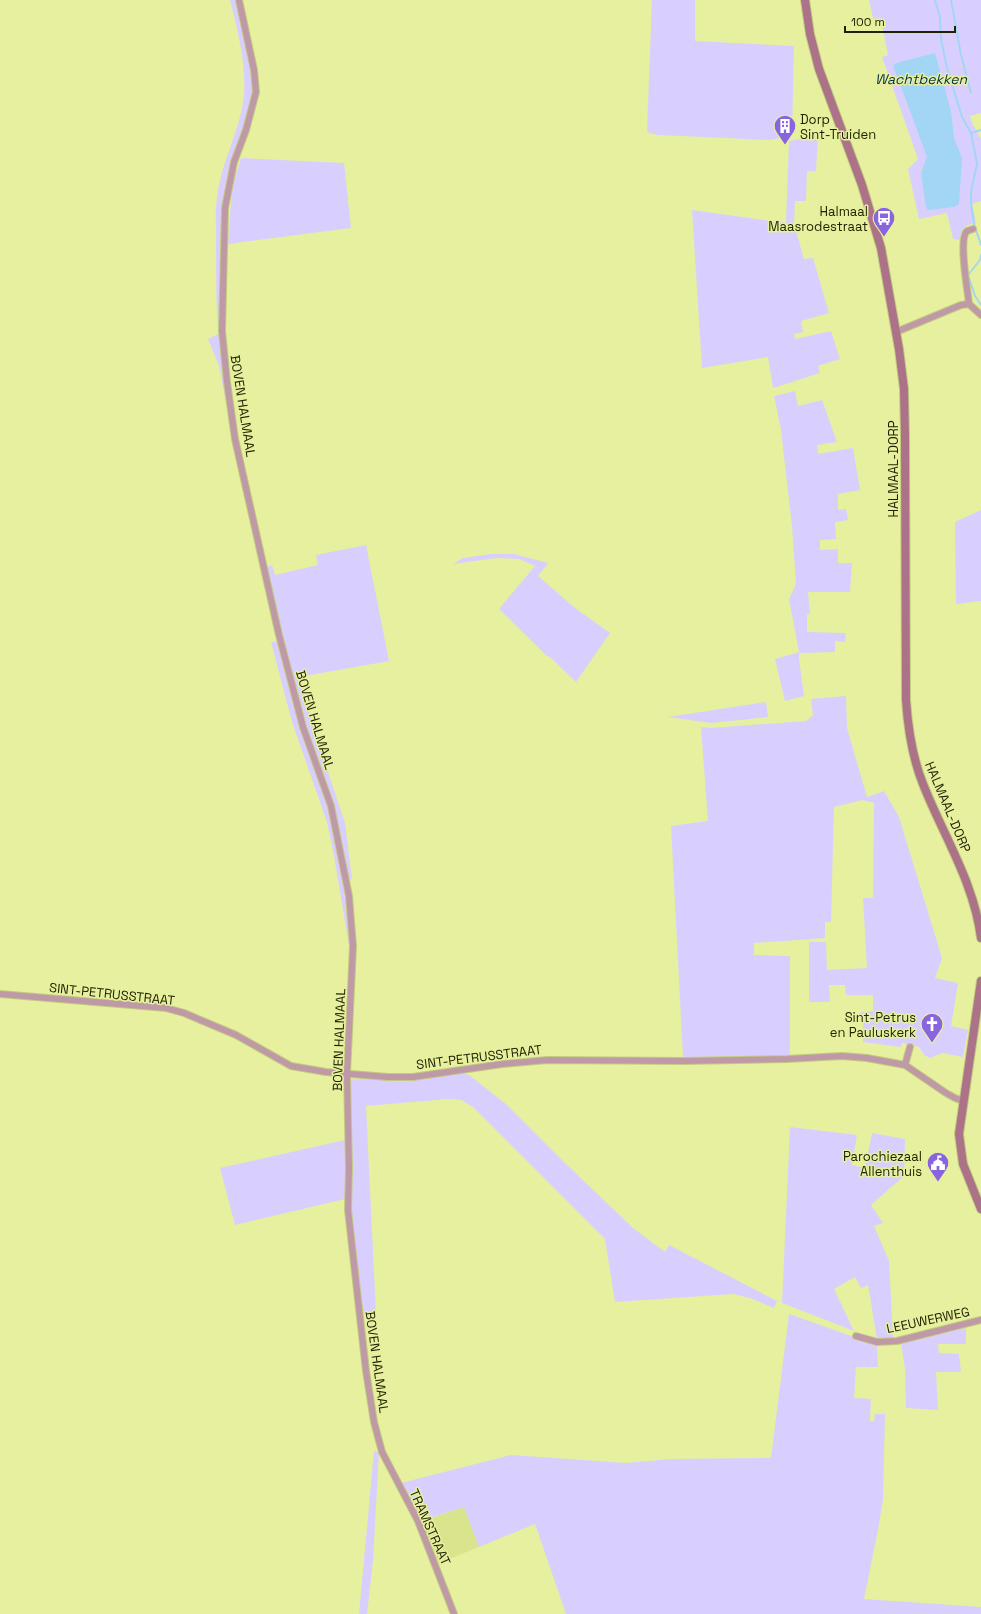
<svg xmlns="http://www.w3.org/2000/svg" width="981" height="1614" font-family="'Space Grotesk',sans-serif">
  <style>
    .built { fill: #dae48c }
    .green { fill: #d9cffe }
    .water { fill: #a2d6f4 }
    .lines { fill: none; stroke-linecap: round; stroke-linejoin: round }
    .stream { stroke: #a2d6f4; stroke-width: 2 }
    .street-casing { stroke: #c2cb82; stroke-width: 8 }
    .secondary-casing { stroke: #c2cb82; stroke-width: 10 }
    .street { stroke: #c099a7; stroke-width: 6 }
    .secondary { stroke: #ab7288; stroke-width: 8 }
    .labels { text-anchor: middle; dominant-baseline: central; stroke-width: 3; stroke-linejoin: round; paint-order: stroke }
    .poi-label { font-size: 13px; fill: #1f2101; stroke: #e6f09e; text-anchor: end }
    .street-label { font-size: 13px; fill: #1f2101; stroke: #e6f09e }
    .water-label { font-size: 14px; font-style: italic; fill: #073246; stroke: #e6f09e }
  </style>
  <rect width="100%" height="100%" fill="#e6f09e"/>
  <!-- built -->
  <path class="built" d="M 464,1507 L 479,1547 L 439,1563 L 422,1521 Z"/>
  <!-- green -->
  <path class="green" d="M 230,0 L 236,0 L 246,40 L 252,70 L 253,89 L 243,130 L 229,174 L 224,201 L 222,354 L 228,413 L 219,366 L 208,339 L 218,334 C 216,301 216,270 216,237 C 216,224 215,211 217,198 C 220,168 234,142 241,113 C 250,76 239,37 230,0 Z
    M 652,0 L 695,0 L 695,41 L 794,46 L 792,136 L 769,140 L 658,135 L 649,133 L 647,130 Z
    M 869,0 L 981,0 L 981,113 L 970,116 L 973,125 L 981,139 L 981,201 L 972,204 L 976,223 C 963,226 962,227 960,240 L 953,239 L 947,213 L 919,219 L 908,169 L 918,159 L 882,57 L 888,55 L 881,21 L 874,22 Z
    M 818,136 L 816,171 L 807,171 L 806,201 L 795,201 L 794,224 L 804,259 L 813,258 L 829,313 L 801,321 L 803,332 L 794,334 L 795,339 L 831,331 L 840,359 L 818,366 L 820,373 L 773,388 L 768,357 L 702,368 L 692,210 L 786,223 L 789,141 Z
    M 241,158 L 344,163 L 351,228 L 228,244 L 232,188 Z
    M 795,391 L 798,406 L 822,400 L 837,442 L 817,445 L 818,454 L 853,448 L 860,490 L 838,494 L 838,510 L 846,509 L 848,520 L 835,522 L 836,539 L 820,540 L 820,550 L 838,549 L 838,563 L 852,563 L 850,592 L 808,592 L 810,614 L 807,614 L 807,632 L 846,633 L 845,642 L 835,641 L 835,652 L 799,653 L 799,659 L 804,696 L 785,701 L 775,659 L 799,652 L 789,599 L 796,584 L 792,526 L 781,430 L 774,396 Z
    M 981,510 L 981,601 L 956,604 L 955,522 Z
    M 366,545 L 389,661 L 299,677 L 321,751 L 345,823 L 352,879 L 348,879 L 293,679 L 288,680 L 294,707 L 331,818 L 346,887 L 351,937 L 350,951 L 334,856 L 327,822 L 292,722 L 271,642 L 284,641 L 267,567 L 272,565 L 275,575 L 318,565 L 316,555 Z
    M 491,554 L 514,554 L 548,563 L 538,576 L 575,608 L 610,633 L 576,682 L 550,657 L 547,656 L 499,609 L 535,566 L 519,559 L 496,558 L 453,564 L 463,558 Z
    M 846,696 L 847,728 L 867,797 L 884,791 L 899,817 L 942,958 L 935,978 L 958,983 L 951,1026 L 968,1030 L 963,1057 L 942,1053 L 930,1058 L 924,1055 L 919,1047 L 902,1043 L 901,1047 L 863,1042 L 863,1019 L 860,1019 L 860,1012 L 873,1011 L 873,995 L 846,995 L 845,985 L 829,985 L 830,1002 L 809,1002 L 809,942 L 826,942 L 827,970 L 867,968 L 863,898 L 873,898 L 874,803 L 863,800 L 834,807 L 831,922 L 825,922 L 825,938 L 754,943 L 754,955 L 790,956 L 790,1056 L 683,1057 L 671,826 L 708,821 L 701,727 L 710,728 L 806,721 L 813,715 L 811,699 Z
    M 766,702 L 768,717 L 711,723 L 668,717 Z
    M 460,1073 L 469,1075 L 506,1104 L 564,1162 L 633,1228 L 665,1252 L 669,1245 L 777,1301 L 774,1308 L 750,1298 L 733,1294 L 615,1302 L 605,1239 L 473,1107 L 461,1100 L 448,1099 L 366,1106 L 376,1314 L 362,1315 L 350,1214 L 349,1085 L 350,1081 L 354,1079 L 411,1080 Z
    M 790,1127 L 857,1135 L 852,1165 L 865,1168 L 872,1133 L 905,1139 L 904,1176 L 871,1205 L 883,1223 L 874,1226 L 889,1261 L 893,1337 L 877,1339 L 868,1285 L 861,1288 L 855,1277 L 834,1289 L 854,1331 L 782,1303 Z
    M 345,1140 L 345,1199 L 235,1225 L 220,1168 Z
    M 789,1314 L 877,1345 L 878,1367 L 856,1367 L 854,1398 L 871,1399 L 870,1421 L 874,1421 L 875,1414 L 885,1414 L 883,1499 L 878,1530 L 864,1599 L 981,1607 L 981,1614 L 566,1614 L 535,1524 L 479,1547 L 464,1507 L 420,1521 L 401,1483 L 511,1455 L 626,1463 L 670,1459 L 771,1458 Z
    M 966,1328 L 966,1344 L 938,1344 L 939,1353 L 959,1354 L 961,1372 L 936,1372 L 938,1410 L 906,1408 L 905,1369 L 901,1342 Z
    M 374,1451 L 379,1452 L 373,1560 L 367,1614 L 359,1614 Z"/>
  <!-- water -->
  <path class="water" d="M 935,53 L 951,111 L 954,138 L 962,158 L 959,204 L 954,207 L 928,210 L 926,207 L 921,173 L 927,157 L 893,65 L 900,62 Z"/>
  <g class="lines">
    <!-- stream -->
    <path class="stream" d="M 935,0 L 940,17 L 941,39 L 947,68 L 962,117 L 971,133 L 977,164 L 971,192 L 971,203 L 974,224 L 981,245
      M 951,0 L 961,55 L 971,93
      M 971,133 L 981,130
      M 981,255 L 980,260 L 968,275 L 975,296 L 981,305"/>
    <!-- street casing -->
    <g class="street-casing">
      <path id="street" d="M 239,0 L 254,70 L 256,92 L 246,130 L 234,162 L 225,208 L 222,331 L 227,382 L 235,439 L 279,635 L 303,727 L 331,806 L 349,896 L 353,946 L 347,1074 L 349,1168 L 348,1210 L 366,1371 L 374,1422 L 382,1452 L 418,1521 L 454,1614
        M 969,304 C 968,292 958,239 967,231 C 967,231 973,229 973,229
        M 896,332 L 961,305 L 969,304 L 981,315
        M 0,994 L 166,1008 L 184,1013 L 236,1035 L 291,1066 L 326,1072 L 388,1077 L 413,1077 L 502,1064 L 547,1060 L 685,1061 L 787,1059 L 842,1056 L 867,1058 L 905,1065 L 946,1093 L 955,1098 L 963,1101
        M 905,1065 L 910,1047
        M 856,1336 L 877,1342 L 897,1341 L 981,1320"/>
    </g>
    <!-- secondary casing -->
    <g class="secondary-casing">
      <path id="secondary" d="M 805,0 L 810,34 L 819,69 L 862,185 L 881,248 L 899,349 L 904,389 L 905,436 L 906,700 C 908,729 912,757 923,784 C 943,835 974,882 981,938
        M 981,981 L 959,1134 L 963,1164 L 981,1209"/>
    </g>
    <!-- street -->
    <use href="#street" class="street"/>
    <!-- secondary -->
    <use href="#secondary" class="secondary"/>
  </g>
  <!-- icons -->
  <defs>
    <g id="building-pin" transform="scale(1.15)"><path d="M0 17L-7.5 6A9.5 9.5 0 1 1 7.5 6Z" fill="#8964df" stroke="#e6f09e"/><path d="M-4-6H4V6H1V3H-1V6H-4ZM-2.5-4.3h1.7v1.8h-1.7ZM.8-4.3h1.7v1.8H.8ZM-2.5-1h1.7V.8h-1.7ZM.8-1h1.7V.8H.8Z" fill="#fff"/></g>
    <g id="bus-pin" transform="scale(1.15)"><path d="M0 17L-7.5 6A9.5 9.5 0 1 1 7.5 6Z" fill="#8964df" stroke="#e6f09e"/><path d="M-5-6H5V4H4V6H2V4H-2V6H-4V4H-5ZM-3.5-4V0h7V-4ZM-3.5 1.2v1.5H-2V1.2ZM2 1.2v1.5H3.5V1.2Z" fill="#fff"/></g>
    <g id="church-pin" transform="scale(1.15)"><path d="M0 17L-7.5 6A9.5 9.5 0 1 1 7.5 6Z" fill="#8964df" stroke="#e6f09e"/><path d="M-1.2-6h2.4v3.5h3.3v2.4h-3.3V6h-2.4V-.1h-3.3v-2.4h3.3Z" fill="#fff"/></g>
    <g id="civic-pin" transform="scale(1.15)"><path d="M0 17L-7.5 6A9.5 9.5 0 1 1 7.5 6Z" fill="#8964df" stroke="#e6f09e"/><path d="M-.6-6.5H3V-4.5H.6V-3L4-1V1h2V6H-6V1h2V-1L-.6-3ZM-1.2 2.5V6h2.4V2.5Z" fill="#fff"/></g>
  </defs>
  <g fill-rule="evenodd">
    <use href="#building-pin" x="785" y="126"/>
    <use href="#bus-pin" x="884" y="218"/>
    <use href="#church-pin" x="932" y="1024"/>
    <use href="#civic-pin" x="938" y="1163"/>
  </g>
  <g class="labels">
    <!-- poi labels -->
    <g class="poi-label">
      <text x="800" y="119" text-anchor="start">Dorp<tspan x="800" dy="15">Sint-Truiden</tspan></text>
      <text x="868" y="211">Halmaal<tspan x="868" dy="15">Maasrodestraat</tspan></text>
      <text x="916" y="1017">Sint-Petrus<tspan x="916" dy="15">en Pauluskerk</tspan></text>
      <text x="922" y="1156">Parochiezaal<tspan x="922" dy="15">Allenthuis</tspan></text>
    </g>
    <!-- street labels -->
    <g class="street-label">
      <text transform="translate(243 406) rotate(81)">BOVEN HALMAAL</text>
      <text transform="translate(893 469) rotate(-90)">HALMAAL-DORP</text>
      <text transform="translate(315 720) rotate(73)">BOVEN HALMAAL</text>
      <text transform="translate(948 807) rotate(67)">HALMAAL-DORP</text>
      <text transform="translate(112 994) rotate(6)">SINT-PETRUSSTRAAT</text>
      <text transform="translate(339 1040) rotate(-88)">BOVEN HALMAAL</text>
      <text transform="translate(479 1057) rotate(-7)">SINT-PETRUSSTRAAT</text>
      <text transform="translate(928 1320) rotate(-12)">LEEUWERWEG</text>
      <text transform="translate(377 1362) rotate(82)">BOVEN HALMAAL</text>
      <text transform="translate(430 1527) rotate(66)">TRAMSTRAAT</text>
    </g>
    <!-- water labels -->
    <g class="water-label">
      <text x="921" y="79">Wachtbekken</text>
    </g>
  </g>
  <!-- scale -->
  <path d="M845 26v6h110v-6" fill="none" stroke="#1f2101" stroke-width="2"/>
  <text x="851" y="26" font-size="12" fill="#1f2101" stroke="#e6f09e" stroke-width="3" paint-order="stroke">100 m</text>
</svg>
